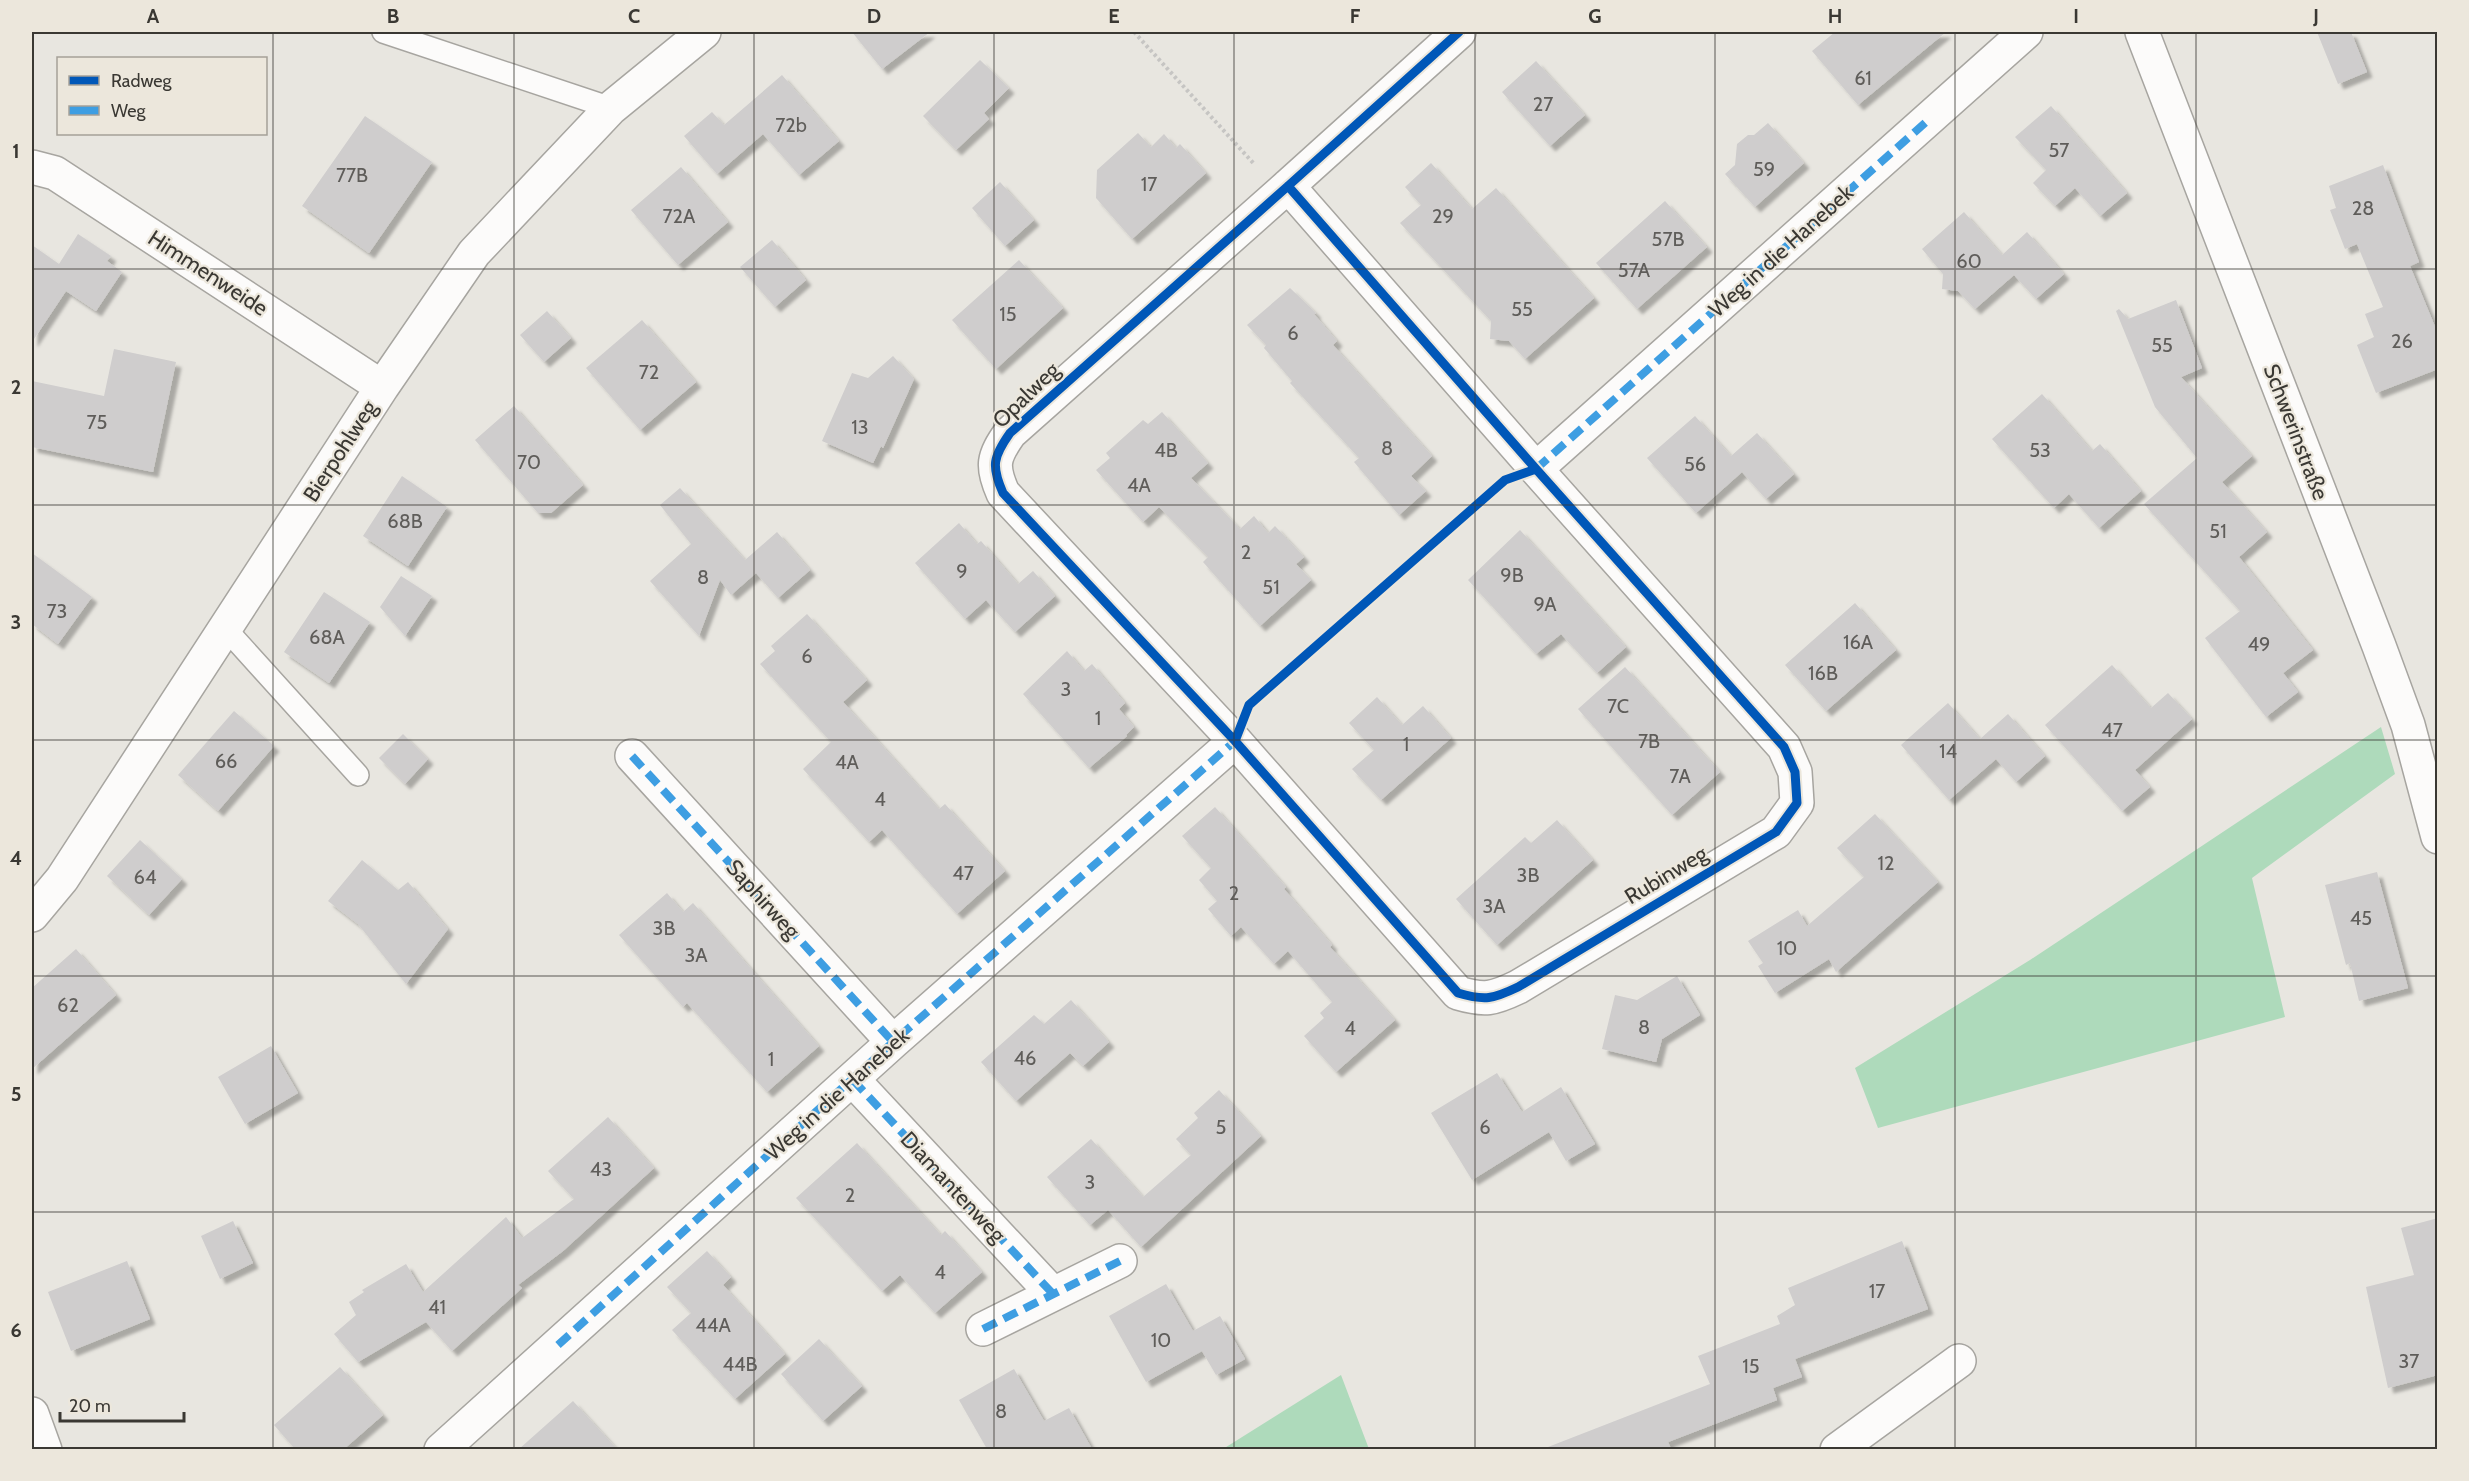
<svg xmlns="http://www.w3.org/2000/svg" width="2469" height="1481" font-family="Cabin,sans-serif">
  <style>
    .green { fill: #aedabb }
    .building { fill: #cfcdcd; filter: url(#shadow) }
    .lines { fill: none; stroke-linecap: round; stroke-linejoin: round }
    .lane-casing { stroke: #a7a5a0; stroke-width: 24 }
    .street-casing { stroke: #a7a5a0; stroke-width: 36 }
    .path { stroke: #c6c5c3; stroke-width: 4; stroke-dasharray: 3 3; stroke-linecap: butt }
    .lane { stroke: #fcfbfa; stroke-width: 21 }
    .street { stroke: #fcfbfa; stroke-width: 33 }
    .quiet { stroke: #3e9ee2; stroke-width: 8; stroke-dasharray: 15 8; stroke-linecap: butt }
    .cycleway-casing { stroke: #ece7dc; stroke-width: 13 }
    .cycleway { stroke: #0057b8; stroke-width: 9 }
    .grid { fill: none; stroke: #3a3833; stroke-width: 1.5; stroke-opacity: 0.55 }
    .labels { text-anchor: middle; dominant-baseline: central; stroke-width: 4.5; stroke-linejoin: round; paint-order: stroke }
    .number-label { font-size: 20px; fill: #5f5d5a }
    .street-label { font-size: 22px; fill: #3a3833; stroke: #ece7dc }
    .neatline { fill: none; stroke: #3a3833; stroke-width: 2 }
    .grid-label { font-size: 20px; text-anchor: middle; font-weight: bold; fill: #3a3833 }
  </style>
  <defs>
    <filter id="shadow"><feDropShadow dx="5.5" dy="5.5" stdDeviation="1.5" flood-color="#0004"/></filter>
  </defs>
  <rect width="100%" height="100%" fill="#e8e6e0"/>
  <!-- green -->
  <path class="green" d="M 2381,727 L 2395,774 L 2252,878 L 2285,1017 L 1878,1128 L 1855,1068 L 2030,960 Z
    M 1341,1375 L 1369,1449 L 1223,1449 Z"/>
  <!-- building -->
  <path class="building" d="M 852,32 L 930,32 L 882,69 Z
    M 1835,32 L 1946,32 L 1858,105 L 1812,51 Z
    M 2317,32 L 2351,32 L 2367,72 L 2338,84 Z
    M 980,60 L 1009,88 L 984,113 L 989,119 L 956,150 L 923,116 Z
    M 1536,61 L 1585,115 L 1550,146 L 1502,92 Z
    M 782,75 L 839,141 L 799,175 L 763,134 L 717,174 L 684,136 L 712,112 L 724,125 Z
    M 2051,106 L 2127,193 L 2100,216 L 2075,188 L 2055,206 L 2033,183 L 2046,170 L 2015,137 Z
    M 365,116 L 432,162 L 369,253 L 302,206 Z
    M 1768,123 L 1804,163 L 1755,207 L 1725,174 L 1735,165 L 1737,144 L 1748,135 L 1754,135 Z
    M 1138,133 L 1151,147 L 1164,134 L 1176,148 L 1180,144 L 1206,173 L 1132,239 L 1096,198 L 1097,170 Z
    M 1431,163 L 1472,209 L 1496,188 L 1594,298 L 1525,359 L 1509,341 L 1490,339 L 1491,321 L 1400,223 L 1421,205 L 1405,187 Z
    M 2383,165 L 2419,262 L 2410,266 L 2438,334 L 2438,369 L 2376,393 L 2357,345 L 2374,337 L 2365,314 L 2383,307 L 2357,244 L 2345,249 L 2330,210 L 2336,208 L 2329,186 Z
    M 681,167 L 728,222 L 678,265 L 631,210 Z
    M 1000,182 L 1034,220 L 1005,246 L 972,208 Z
    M 1665,201 L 1707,247 L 1637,309 L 1596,263 Z
    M 1964,212 L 2002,255 L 2027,232 L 2064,274 L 2036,299 L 2014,275 L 1975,309 L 1958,291 L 1942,289 L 1943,274 L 1922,249 Z
    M 78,234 L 111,256 L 107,261 L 122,272 L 96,311 L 66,291 L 32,342 L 32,245 L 59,264 Z
    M 772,240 L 806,280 L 775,307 L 740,267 Z
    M 1019,260 L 1063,308 L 996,369 L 952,320 Z
    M 1290,288 L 1316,313 L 1314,314 L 1337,341 L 1333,345 L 1432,456 L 1411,476 L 1426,491 L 1399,515 L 1354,462 L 1359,458 L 1290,383 L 1292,381 L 1264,348 L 1266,345 L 1247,325 Z
    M 2176,300 L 2202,368 L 2181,377 L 2252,456 L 2222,482 L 2267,532 L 2239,557 L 2313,650 L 2283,673 L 2298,692 L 2266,717 L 2205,638 L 2240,611 L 2144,504 L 2197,458 L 2155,407 L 2116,311 L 2119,309 L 2128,319 Z
    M 547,311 L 571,338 L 544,362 L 520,335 Z
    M 642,320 L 696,382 L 640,430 L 586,368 Z
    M 114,349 L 176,362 L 153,472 L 32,447 L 32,381 L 104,396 Z
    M 893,356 L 914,379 L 883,448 L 881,446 L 873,463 L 822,441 L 852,373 L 868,378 Z
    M 2042,394 L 2092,451 L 2100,444 L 2141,491 L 2099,528 L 2069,494 L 2054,508 L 1992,439 Z
    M 514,406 L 583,485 L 551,513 L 538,513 L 475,440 Z
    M 1162,412 L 1208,463 L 1191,478 L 1240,529 L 1254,516 L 1268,533 L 1275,526 L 1304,557 L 1296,564 L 1311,580 L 1260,626 L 1203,562 L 1208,557 L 1159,507 L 1143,522 L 1096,470 L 1110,458 L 1106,453 L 1143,420 L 1148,424 Z
    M 1695,416 L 1731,456 L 1757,433 L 1794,474 L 1766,499 L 1742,472 L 1696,513 L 1647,458 Z
    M 402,476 L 447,507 L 408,566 L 363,536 Z
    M 680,488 L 745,560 L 777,532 L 810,570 L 778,598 L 756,573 L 731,595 L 720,580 L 699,636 L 650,581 L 691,544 L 660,505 Z
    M 959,523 L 977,544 L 981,541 L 1018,584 L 1033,571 L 1055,596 L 1015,632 L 986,600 L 965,619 L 915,563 Z
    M 1520,530 L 1626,647 L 1597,673 L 1561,634 L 1536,654 L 1468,580 Z
    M 32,553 L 92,597 L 58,644 L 32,624 Z
    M 401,576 L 432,596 L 405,636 L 380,607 Z
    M 324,592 L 370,622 L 329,683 L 284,652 Z
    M 1855,603 L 1896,650 L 1826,711 L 1785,665 Z
    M 807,614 L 867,680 L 843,702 L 939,809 L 945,804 L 1005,871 L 957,914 L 882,830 L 869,842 L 803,769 L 831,742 L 760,664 L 775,651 L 771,646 Z
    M 1067,651 L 1084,671 L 1092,664 L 1125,703 L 1119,709 L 1134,727 L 1126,735 L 1127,736 L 1089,768 L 1023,694 Z
    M 2112,665 L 2151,708 L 2168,693 L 2192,719 L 2135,770 L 2150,787 L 2122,811 L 2045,725 Z
    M 1625,667 L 1720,772 L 1672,815 L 1578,709 Z
    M 1377,697 L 1402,725 L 1423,706 L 1451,738 L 1381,800 L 1352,769 L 1374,750 L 1349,723 Z
    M 1948,703 L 1980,739 L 2008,714 L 2045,756 L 2016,782 L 1996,759 L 1949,800 L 1901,745 Z
    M 234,711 L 274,746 L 218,811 L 178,775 Z
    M 403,734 L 428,759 L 405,784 L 379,758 Z
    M 1215,807 L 1286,887 L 1284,889 L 1332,945 L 1330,947 L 1395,1020 L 1336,1072 L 1304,1036 L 1324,1018 L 1320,1013 L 1332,1002 L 1288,951 L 1274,964 L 1241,927 L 1231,936 L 1208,909 L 1217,901 L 1199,880 L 1211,868 L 1182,836 Z
    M 1875,814 L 1938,882 L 1836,972 L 1829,959 L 1775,993 L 1758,966 L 1763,963 L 1748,941 L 1798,910 L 1807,926 L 1864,877 L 1837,848 Z
    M 1557,820 L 1593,860 L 1497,945 L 1456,899 L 1525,837 L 1531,843 Z
    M 140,840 L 182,879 L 149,915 L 107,876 Z
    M 362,860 L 398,890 L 408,882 L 448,929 L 406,984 L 358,924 L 328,901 Z
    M 2377,872 L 2408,988 L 2359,1001 L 2350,963 L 2346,965 L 2325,885 Z
    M 667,893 L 683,912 L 693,903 L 819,1046 L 767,1092 L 687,1003 L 683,1007 L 619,935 Z
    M 76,949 L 116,995 L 32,1069 L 32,988 Z
    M 1677,976 L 1700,1015 L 1662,1039 L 1656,1062 L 1602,1049 L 1615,995 L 1637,1000 Z
    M 1071,1000 L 1109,1042 L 1083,1066 L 1070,1053 L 1016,1101 L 981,1062 L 1034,1015 L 1044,1024 Z
    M 271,1046 L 298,1093 L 245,1124 L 218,1077 Z
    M 1497,1073 L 1522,1112 L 1561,1087 L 1595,1144 L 1566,1161 L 1549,1132 L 1472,1180 L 1431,1113 Z
    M 1219,1090 L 1261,1136 L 1141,1247 L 1108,1210 L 1090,1225 L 1047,1177 L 1091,1139 L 1143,1197 L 1191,1155 L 1176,1139 L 1198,1118 L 1194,1113 Z
    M 608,1117 L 654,1168 L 563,1251 L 518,1285 L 522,1288 L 452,1351 L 426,1322 L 358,1362 L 334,1334 L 356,1315 L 349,1302 L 364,1292 L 362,1290 L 406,1264 L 423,1292 L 506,1217 L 522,1238 L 574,1199 L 548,1171 Z
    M 857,1143 L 941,1235 L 945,1231 L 982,1272 L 935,1313 L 900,1275 L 882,1291 L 796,1198 Z
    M 2438,1218 L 2438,1375 L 2388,1388 L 2366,1287 L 2414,1275 L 2401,1228 Z
    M 233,1221 L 253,1263 L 220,1279 L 201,1236 Z
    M 1902,1241 L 1928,1309 L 1795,1359 L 1802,1377 L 1773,1388 L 1777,1400 L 1668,1442 L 1671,1449 L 1548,1449 L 1548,1447 L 1710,1384 L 1698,1356 L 1780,1324 L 1777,1316 L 1795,1305 L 1788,1288 Z
    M 707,1251 L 731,1277 L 723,1285 L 785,1354 L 735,1399 L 672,1330 L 691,1313 L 667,1287 Z
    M 127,1261 L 150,1319 L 71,1351 L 48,1292 Z
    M 1166,1284 L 1193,1331 L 1220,1316 L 1245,1359 L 1216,1375 L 1202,1351 L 1146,1382 L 1109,1316 Z
    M 819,1339 L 862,1386 L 823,1421 L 781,1374 Z
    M 340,1367 L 383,1415 L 344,1449 L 295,1449 L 274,1425 Z
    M 1014,1369 L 1044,1421 L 1069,1408 L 1092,1449 L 987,1449 L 959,1400 Z
    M 573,1401 L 617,1449 L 519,1449 Z"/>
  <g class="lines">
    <!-- lane casing -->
    <g class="lane-casing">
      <path id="lane" d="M 383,32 L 611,108
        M 225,628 L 358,775"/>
    </g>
    <!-- street casing -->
    <g class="street-casing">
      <path id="street" d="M 2142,32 L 2379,646 L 2408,725 L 2438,837
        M 32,167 L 55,173 L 382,387
        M 1288,186 L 1536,469 L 1784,747 L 1795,772 L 1797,803 L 1776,832 L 1518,987 C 1493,999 1485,1001 1458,993 L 1235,741 L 1003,493 C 991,466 993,457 1010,433 L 1288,186 L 1459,32
        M 1536,469 L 2026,32
        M 632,756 L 893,1042
        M 32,915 L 62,879 L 382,387 L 474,253 L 611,108 L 704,32
        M 853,1080 L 1053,1294
        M 983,1329 L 1120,1261
        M 32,1414 L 45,1450
        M 441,1450 L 893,1042 L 1235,741
        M 1837,1450 L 1959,1361"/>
    </g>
    <!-- path -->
    <path class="path" d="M 1134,32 L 1255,165"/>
    <!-- lane -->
    <use href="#lane" class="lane"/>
    <!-- street -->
    <use href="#street" class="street"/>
    <!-- quiet -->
    <path class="quiet" d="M 1536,469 L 1926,122
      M 632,756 L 893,1042
      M 853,1080 L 1053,1294
      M 983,1329 L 1120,1261
      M 558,1345 L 893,1042 L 1235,741"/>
    <!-- cycleway casing -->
    <g class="cycleway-casing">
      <path id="cycleway" d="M 1288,186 L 1536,469 L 1784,747 L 1795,772 L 1797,803 L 1776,832 L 1518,987 C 1493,999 1485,1001 1458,993 L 1235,741 L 1003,493 C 991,466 993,457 1010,433 L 1288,186 L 1459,32
        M 1235,741 L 1249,705 L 1505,480 L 1536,469"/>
    </g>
    <!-- cycleway -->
    <use href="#cycleway" class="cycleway"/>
  </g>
  <!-- grid -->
  <path class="grid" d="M 273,32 L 273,1450M 514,32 L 514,1450M 754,32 L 754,1450M 994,32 L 994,1450M 1234,32 L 1234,1450M 1475,32 L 1475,1450M 1715,32 L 1715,1450M 1955,32 L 1955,1450M 2196,32 L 2196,1450M 32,269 L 2438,269M 32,505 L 2438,505M 32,740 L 2438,740M 32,976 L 2438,976M 32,1212 L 2438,1212"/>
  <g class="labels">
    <!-- number labels -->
    <g class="number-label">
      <text x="1863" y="78">61</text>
      <text x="1543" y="104">27</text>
      <text x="791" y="125">72b</text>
      <text x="2059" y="150">57</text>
      <text x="1764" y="169">59</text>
      <text x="352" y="175">77B</text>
      <text x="1149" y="184">17</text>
      <text x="2363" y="208">28</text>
      <text x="679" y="216">72A</text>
      <text x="1443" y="216">29</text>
      <text x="1668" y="239">57B</text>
      <text x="1969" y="261">60</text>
      <text x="1634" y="270">57A</text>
      <text x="1522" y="309">55</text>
      <text x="1008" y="314">15</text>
      <text x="1293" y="333">6</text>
      <text x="2402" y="341">26</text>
      <text x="2162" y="345">55</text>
      <text x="649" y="372">72</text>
      <text x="97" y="422">75</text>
      <text x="860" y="427">13</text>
      <text x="1387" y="448">8</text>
      <text x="1166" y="450">4B</text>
      <text x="2040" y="450">53</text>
      <text x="529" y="462">70</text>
      <text x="1695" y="464">56</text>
      <text x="1139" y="485">4A</text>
      <text x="405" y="521">68B</text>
      <text x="2218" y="531">51</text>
      <text x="1246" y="552">2</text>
      <text x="962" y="571">9</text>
      <text x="1512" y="575">9B</text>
      <text x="703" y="577">8</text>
      <text x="1271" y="587">51</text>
      <text x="1545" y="604">9A</text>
      <text x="57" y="611">73</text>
      <text x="327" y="637">68A</text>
      <text x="1858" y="642">16A</text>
      <text x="2259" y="644">49</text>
      <text x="807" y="656">6</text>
      <text x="1823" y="673">16B</text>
      <text x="1066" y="689">3</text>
      <text x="1618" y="706">7C</text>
      <text x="1098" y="718">1</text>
      <text x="2112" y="730">47</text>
      <text x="1649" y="741">7B</text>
      <text x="1406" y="744">1</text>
      <text x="1948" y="751">14</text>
      <text x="226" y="761">66</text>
      <text x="847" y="762">4A</text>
      <text x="1680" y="776">7A</text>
      <text x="880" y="799">4</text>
      <text x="1886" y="863">12</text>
      <text x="963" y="873">47</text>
      <text x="1528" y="875">3B</text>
      <text x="145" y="877">64</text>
      <text x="1234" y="893">2</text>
      <text x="1494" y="906">3A</text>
      <text x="2361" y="918">45</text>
      <text x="664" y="928">3B</text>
      <text x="1787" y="948">10</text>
      <text x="696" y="955">3A</text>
      <text x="68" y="1005">62</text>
      <text x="1644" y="1027">8</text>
      <text x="1350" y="1028">4</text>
      <text x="1025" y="1058">46</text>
      <text x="771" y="1059">1</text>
      <text x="1221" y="1127">5</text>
      <text x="1485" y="1127">6</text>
      <text x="601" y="1169">43</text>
      <text x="1090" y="1182">3</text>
      <text x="850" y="1195">2</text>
      <text x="940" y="1272">4</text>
      <text x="1877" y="1291">17</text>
      <text x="437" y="1307">41</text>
      <text x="713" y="1325">44A</text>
      <text x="1161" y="1340">10</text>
      <text x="2409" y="1361">37</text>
      <text x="740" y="1364">44B</text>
      <text x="1751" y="1366">15</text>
      <text x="1001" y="1411">8</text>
    </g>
    <!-- street labels -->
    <g class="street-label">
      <text transform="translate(1781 251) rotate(-42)">Weg in die Hanebek</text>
      <text transform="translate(208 273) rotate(33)">Himmenweide</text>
      <text transform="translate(1026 395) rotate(-44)">Opalweg</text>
      <text transform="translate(2296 432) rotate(69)">Schwerinstraße</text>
      <text transform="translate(340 451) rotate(-57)">Bierpohlweg</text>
      <text transform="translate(1666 875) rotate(-31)">Rubinweg</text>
      <text transform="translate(763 899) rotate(48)">Saphirweg</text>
      <text transform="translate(837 1094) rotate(-42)">Weg in die Hanebek</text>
      <text transform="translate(953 1187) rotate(47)">Diamantenweg</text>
    </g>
  </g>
  <!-- border -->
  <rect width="2469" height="1481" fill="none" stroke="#ece7dc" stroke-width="66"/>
  <!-- legend -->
  <rect x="57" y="57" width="210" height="78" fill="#ece7dc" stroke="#a5a198" stroke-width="1.5"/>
  <rect x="69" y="76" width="30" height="9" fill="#0057b8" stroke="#a5a198" stroke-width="1.5"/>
  <text x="111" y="87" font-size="18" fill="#3a3833">Radweg</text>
  <rect x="69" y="106" width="30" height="9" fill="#3e9ee2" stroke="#a5a198" stroke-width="1.5"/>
  <text x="111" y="117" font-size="18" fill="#3a3833">Weg</text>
  <!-- scale -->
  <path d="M60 1412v9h124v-9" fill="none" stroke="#3a3833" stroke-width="3"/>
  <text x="69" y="1412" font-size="18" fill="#3a3833" stroke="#ece7dc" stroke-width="4.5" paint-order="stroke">20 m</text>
  <rect x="33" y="33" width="2403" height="1415" class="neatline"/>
  <g class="grid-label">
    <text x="153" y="23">A</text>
    <text x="393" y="23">B</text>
    <text x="634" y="23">C</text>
    <text x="874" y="23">D</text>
    <text x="1114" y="23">E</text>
    <text x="1355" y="23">F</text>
    <text x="1595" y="23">G</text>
    <text x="1835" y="23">H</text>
    <text x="2076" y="23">I</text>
    <text x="2316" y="23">J</text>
    <text x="16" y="158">1</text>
    <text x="16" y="394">2</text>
    <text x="16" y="629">3</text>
    <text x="16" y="865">4</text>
    <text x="16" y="1101">5</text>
    <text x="16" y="1337">6</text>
  </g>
</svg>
